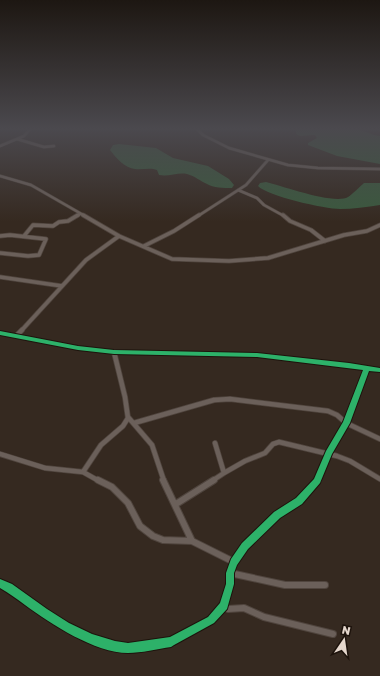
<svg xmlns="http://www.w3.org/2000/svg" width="380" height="676" font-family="'Golos Text',sans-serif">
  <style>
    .green { fill: #3a593d }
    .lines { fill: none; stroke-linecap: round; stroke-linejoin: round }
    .minor-far3-casing { stroke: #50453e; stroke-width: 3.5 }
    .minor-far2-casing { stroke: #50453e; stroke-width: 5 }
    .minor-far1-casing { stroke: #50453e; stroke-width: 6 }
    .minor-casing { stroke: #50453e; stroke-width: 8 }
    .tertiary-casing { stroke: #50453e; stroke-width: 1 }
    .minor-far3 { stroke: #6b605a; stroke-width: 2.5 }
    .minor-far2 { stroke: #6b605a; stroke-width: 3.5 }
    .minor-far1 { stroke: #6b605a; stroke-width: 4.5 }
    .minor { stroke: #6b605a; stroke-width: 6 }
    .tertiary { fill: #6b605a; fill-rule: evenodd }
    .cycleway-casing { stroke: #1d130c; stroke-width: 2 }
    .cycleway { fill: #2db169; fill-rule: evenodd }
  </style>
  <rect width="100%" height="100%" fill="#352920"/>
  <!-- green -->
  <path class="green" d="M 299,128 C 318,128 337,126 356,129 C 364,130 371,135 380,136 L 380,164 L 337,156 L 308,145 L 308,143 L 317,138 L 315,135 L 300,136 L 296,134 L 296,130 Z
    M 119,144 L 156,148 L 173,158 L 208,166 L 229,179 L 234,185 L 232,188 C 224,188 213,188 207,184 C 200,181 195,176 187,174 C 178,172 169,177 159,175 L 157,170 C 150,167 143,170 135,169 C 125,168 116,158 110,150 L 113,145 Z
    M 266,182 C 283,186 334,205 348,197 C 353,194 359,187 364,183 L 380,183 L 380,205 C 367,207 353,209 340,209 C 325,209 267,196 258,186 L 260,183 Z"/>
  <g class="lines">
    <!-- minor-far3 casing -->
    <g class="minor-far3-casing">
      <path id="minor-far3" d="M 196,128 L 203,135 L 229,148 L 288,165 L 318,168 L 380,169
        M 17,139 L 44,147 L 54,146
        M 0,146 L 24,136 L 31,128
        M 0,176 L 31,185 L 85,216
        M 238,190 L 257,198 L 264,205 L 284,216
        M 77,216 L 80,214
        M 198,216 L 246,185 L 268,160"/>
    </g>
    <!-- minor-far2 casing -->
    <g class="minor-far2-casing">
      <path id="minor-far2" d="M 283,215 L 290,221 L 311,230 L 325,241
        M 0,236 L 10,235 L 46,239 L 39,255 L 28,256 L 0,253
        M 24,236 L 33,225 L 53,226 L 59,222 L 68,221 L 78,215
        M 119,236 L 172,259 L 229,261 L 268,258 L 344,235 L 367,231 L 380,225
        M 144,246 L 174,231 L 199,215
        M 0,277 L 62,286
        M 21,331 L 86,260 L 119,236 L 83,215"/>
    </g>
    <!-- minor-far1 casing -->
    <g class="minor-far1-casing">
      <path id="minor-far1" d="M 17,335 L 22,330
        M 128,417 L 152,445 L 164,481
        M 134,423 L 214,400 L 230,399 L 328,411 L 337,415 L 346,423 L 380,439
        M 0,454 L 45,468 L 83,472 L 99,481
        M 83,472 L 101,445 L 123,426 L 128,418 L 125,397 L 114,352
        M 224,473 L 245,461 L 265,453 L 273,444 L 279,442 L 337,456 L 350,461 L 380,479
        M 212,481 L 224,473 L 215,443
        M 317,481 L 329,453 L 346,423 L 367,368"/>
    </g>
    <!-- minor casing -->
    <g class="minor-casing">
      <path id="minor" d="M 98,480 L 112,487 L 128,503 L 140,526 L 153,536 L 163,540 L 192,541 L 234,562
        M 163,480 L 192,541
        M 176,504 L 214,480
        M 230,573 L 285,585 L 325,585
        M 0,583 L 66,626 L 103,643 L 128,648 L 171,642 L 211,620 L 224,606 L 230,584 L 230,573 L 234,562 L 245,546 L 277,515 L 299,501 L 318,480
        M 224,606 L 228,609 L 244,608 L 264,617 L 333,634"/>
    </g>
    <!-- tertiary casing -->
    <g class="tertiary-casing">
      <path id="tertiary" d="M 0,331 L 78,346 L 114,350 L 257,353 L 349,363 L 380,368 L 380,372 L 349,367 L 257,357 L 114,354 L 78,350 L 0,335 Z"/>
    </g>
    <!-- minor-far3 -->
    <use href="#minor-far3" class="minor-far3"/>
    <!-- minor-far2 -->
    <use href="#minor-far2" class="minor-far2"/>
    <!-- minor-far1 -->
    <use href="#minor-far1" class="minor-far1"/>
    <!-- minor -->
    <use href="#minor" class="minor"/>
    <!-- tertiary -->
    <use href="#tertiary" class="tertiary"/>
    <!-- cycleway casing -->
    <g class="cycleway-casing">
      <path id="cycleway" d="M 0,331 L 78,346 L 114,350 L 257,353 L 349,363 L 380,368 L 380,372 L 369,371 L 350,423 L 332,454 L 320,483 L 302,504 L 280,518 L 248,549 L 237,565 L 234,573 L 234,584 L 227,609 L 214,623 L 174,645 L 171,647 C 158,649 141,653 128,653 C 95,653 51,624 25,605 C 17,599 9,593 0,588 L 0,579 L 12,584 L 47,609 L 69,623 L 92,634 L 115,641 L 128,643 L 170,637 L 208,617 L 220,603 L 226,584 L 226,573 L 231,559 L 242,543 L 274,512 L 296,498 L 314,479 L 326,451 L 343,422 L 363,370 L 257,357 L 114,354 L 78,350 L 0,335 Z"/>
    </g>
    <!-- cycleway -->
    <use href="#cycleway" class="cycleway"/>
  </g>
  <!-- sky -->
  <linearGradient id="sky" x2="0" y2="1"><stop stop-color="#1d1712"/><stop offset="0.58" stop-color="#4b494e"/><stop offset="1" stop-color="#4b494e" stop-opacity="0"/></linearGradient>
  <rect width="380" height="222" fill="url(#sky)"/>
  <!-- north arrow -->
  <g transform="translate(344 640) rotate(13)" stroke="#1d130c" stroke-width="3" paint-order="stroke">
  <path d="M0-3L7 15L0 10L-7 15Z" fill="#e5d7cd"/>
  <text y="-6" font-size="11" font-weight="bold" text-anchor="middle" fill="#e5d7cd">N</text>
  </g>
</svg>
